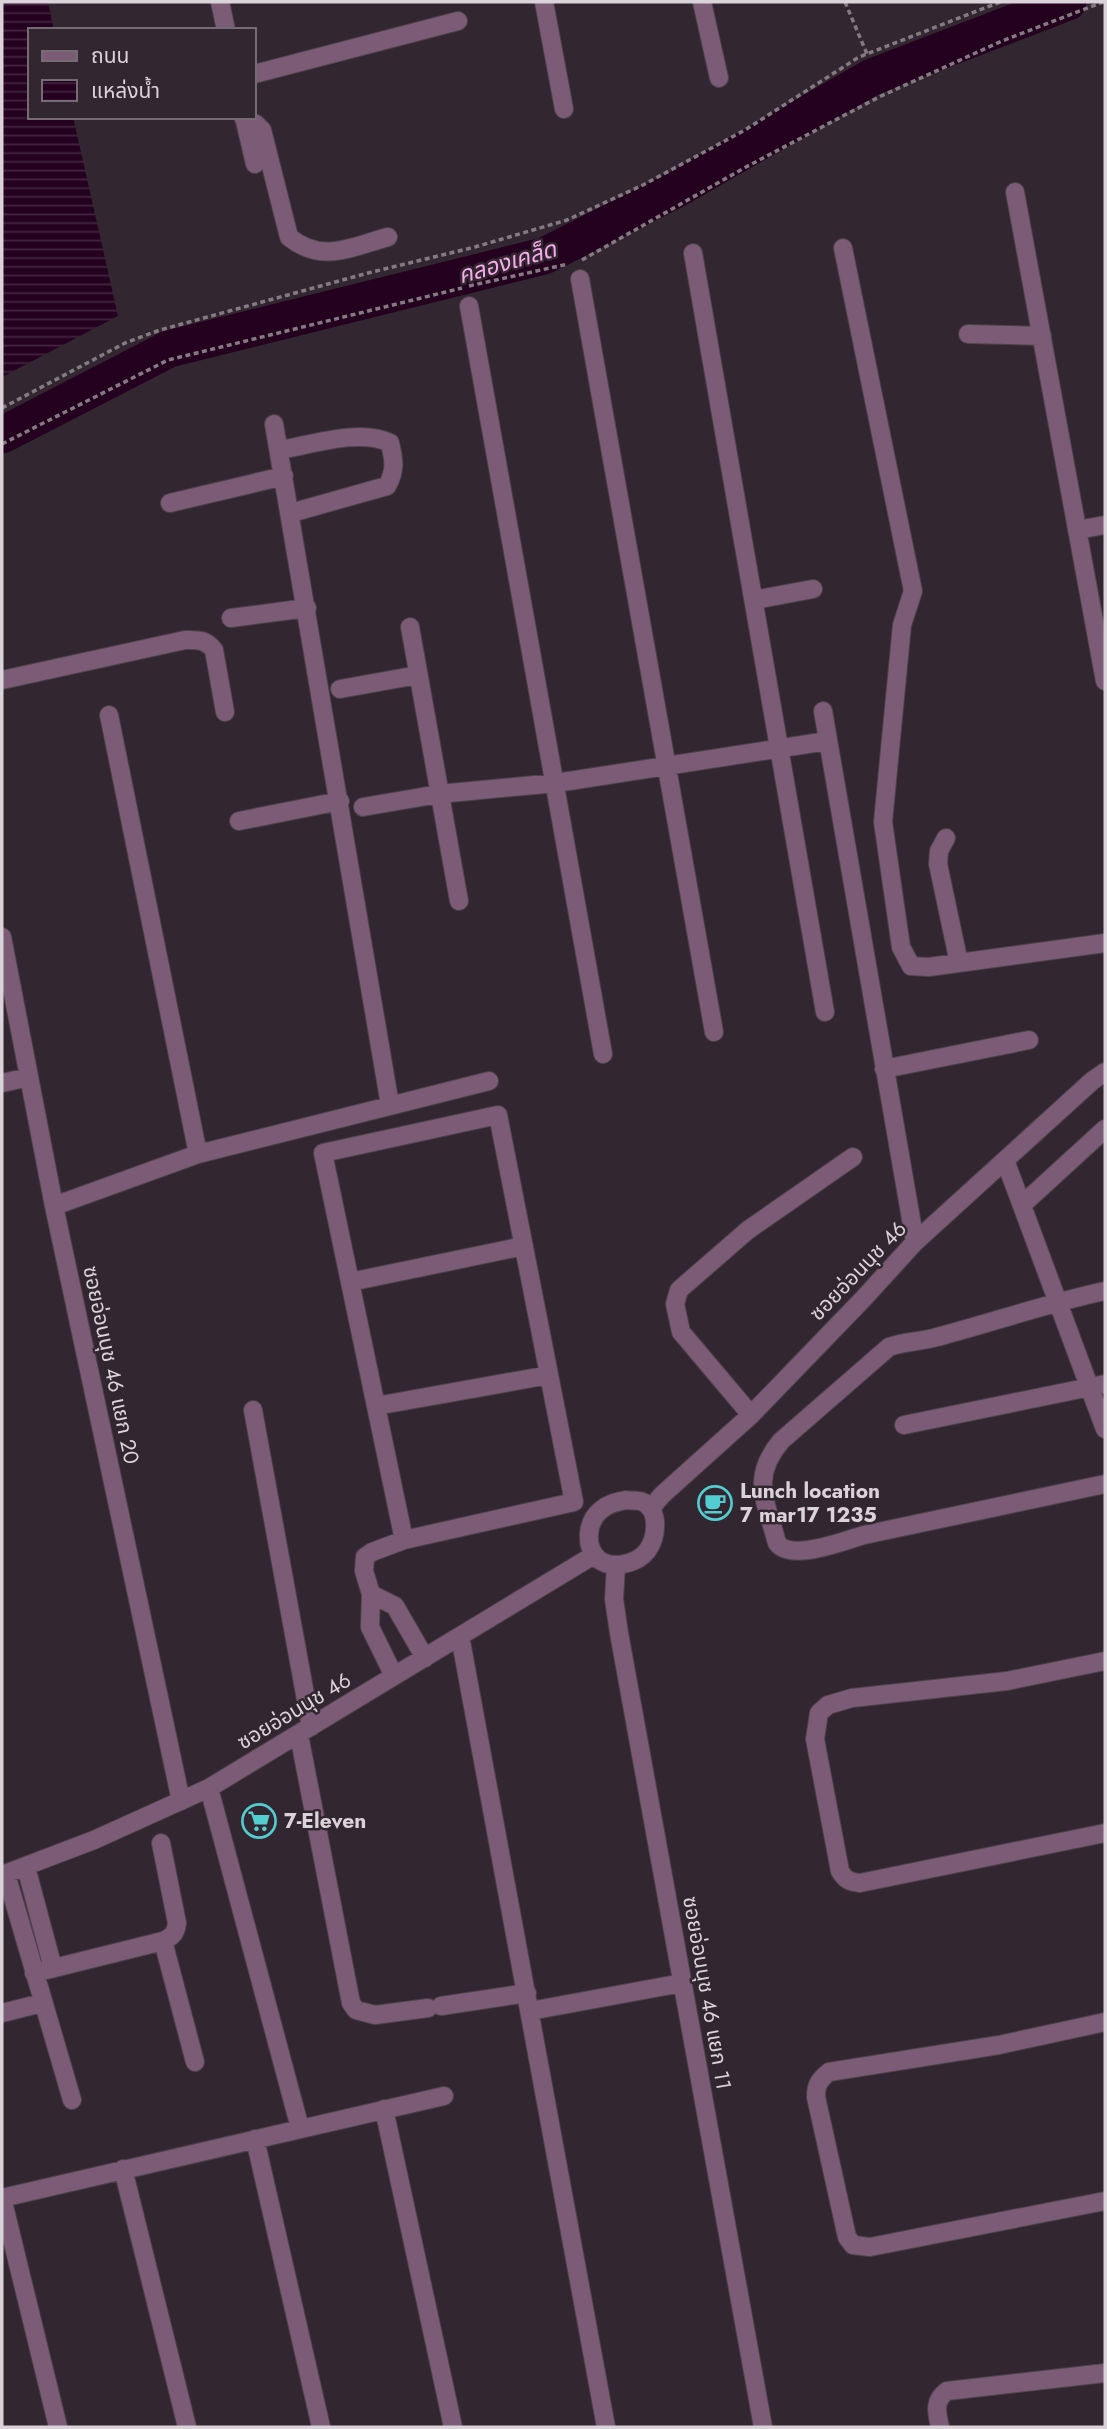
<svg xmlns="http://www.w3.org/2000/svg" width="1107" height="2429" font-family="Jost,'Noto Sans Thai',sans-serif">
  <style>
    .water { fill: url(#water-rules) }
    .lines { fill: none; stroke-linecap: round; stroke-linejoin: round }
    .river { stroke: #23011f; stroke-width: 37 }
    .minor-casing { stroke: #4d424b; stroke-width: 20 }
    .path { stroke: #847a82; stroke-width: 3.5; stroke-dasharray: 5 3.5; stroke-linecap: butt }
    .minor { stroke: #7b5b75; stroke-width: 18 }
    .labels { text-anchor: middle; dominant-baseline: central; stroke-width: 5; stroke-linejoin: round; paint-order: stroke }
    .street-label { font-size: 21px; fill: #dad3d9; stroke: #322630 }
    .poi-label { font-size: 21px; font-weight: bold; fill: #dad3d9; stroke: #322630; text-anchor: start }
    .water-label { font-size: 23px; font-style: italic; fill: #f9aaec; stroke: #322630 }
  </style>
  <defs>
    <pattern id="water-rules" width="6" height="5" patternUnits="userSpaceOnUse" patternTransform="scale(1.75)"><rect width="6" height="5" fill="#23011f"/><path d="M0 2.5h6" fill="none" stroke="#42253f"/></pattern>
  </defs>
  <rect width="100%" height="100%" fill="#322630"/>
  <!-- water -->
  <path class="water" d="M 2,2 L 48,2 L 54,30 L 30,30 L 30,117 L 73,117 L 118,316 L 2,377 Z"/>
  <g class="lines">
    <!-- river -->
    <path class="river" d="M 2,435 L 169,349 L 544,256 L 677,189 L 872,77 L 1068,2"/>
    <!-- minor casing -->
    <g class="minor-casing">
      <path id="minor" d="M 220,2 L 226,30
        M 544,2 L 564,109
        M 702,2 L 719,78
        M 254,74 L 458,21
        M 244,117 L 255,164
        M 244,119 L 256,124 L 262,130 L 289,237 C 322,264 351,247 388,237
        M 1015,192 L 1105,681
        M 843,248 L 913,591 L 902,625 L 883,822 L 901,947 L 911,966 L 929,967 L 1105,943
        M 693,253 L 825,1012
        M 580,279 L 714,1032
        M 469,306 L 603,1054
        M 968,334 L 1042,336
        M 274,424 L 390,1105
        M 279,450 C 311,445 361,428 390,443 C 394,460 396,470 387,486 L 291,513
        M 170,503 L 284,476
        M 1077,530 L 1105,525
        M 754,600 L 813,589
        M 231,618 L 307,608
        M 410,627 L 459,901
        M 2,680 L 185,640 C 198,640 205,639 214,650 L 225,712
        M 340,689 L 418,675
        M 823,711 L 915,1242
        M 109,715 L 198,1154
        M 363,807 L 439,794 L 556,783 L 827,741
        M 239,821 L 340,801
        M 946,838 L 939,851 L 938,864 L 959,963
        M 2,937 L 54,1206 L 181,1801
        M 884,1069 L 1029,1040
        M 2,1083 L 29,1077
        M 1005,1160 L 1105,1429
        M 1023,1204 L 1105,1129
        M 54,1206 L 198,1154 L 489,1081
        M 350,1282 L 524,1246
        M 1105,1291 C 1048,1303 994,1322 937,1337 C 921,1342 905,1341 889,1347 L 781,1441 C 750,1478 766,1501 777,1543 C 791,1562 844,1541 864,1535 L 1105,1484
        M 376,1406 L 549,1375
        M 253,1410 L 311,1727
        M 751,1415 L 681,1332 L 675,1304 L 679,1290 L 748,1230 L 853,1157
        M 904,1425 L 1105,1384
        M 626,1500 C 631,1501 638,1500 643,1502 C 660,1510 657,1538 647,1551 C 637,1564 611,1570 598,1559 C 584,1546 587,1521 601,1510 C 609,1503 617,1502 626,1500 Z
        M 651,1508 L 662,1495 L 751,1415 L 864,1298 L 915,1242 L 1092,1081 L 1105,1072
        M 616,1565 L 614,1599 L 619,1633 L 763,2427
        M 371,1594 L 364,1571 L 365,1557 L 372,1552 L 404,1540 L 574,1502 L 498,1115 L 323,1153 L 404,1540
        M 460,1636 L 606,2427
        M 1105,1661 L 1007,1681 L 852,1698 L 828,1705 L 819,1713 L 815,1739 L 840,1871 C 845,1880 850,1882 860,1883 L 1105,1833
        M 394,1676 L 370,1627 L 371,1594 L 395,1606 L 425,1658
        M 299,1735 L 351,2003 L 356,2010 L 375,2015 L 428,2008
        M 209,1788 L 300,2128
        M 26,1867 L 53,1968
        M 6,1874 L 72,2100
        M 2,1875 L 94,1840 L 209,1788 L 594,1555
        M 163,1941 L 195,2062
        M 34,1973 L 163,1941 C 172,1937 176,1933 177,1923 L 161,1843
        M 441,2006 L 527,1993
        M 530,2011 L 682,1983
        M 2,2013 L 42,2003
        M 1105,2022 L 999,2045 L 829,2072 C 819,2080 816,2085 816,2097 L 847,2237 L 853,2245 L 870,2247 L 1105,2201
        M 384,2109 L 453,2427
        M 255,2139 L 321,2427
        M 123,2169 L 187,2427
        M 2,2198 L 444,2096
        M 2,2198 L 58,2427
        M 940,2427 C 937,2413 933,2401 947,2391 L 1105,2373"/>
    </g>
    <!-- path -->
    <path class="path" d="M 845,2 L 867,54
      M 582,260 L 746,167 L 879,97 L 1002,41 L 1103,2
      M 469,286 L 568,264
      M 2,408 L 125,343 L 160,330 L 368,273 L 475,247 L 567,220 L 643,185 L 745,130 L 859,57 L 1000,2
      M 2,444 L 168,360 L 462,288"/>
    <!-- minor -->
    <use href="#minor" class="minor"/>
  </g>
  <!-- icons -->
  <defs>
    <g id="cafe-ring" transform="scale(1.75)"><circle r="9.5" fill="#322630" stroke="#52cdd0" stroke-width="1.5"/><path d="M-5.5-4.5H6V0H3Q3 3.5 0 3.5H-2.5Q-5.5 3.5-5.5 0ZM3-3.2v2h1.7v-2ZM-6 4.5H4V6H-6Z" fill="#52cdd0"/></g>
    <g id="supermarket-ring" transform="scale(1.75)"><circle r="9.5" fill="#322630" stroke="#52cdd0" stroke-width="1.5"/><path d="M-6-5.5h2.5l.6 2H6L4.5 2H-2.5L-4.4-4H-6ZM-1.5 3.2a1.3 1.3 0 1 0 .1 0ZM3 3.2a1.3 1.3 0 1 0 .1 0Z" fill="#52cdd0"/></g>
  </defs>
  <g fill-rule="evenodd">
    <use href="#cafe-ring" x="715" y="1503"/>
    <use href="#supermarket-ring" x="259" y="1821"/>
  </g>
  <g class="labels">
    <!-- street labels -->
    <g class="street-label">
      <text transform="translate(858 1271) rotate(-46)">ซอยอ่อนนุช 46</text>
      <text transform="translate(111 1365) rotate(78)">ซอยอ่อนนุช 46 แยก 20</text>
      <text transform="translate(294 1711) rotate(-31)">ซอยอ่อนนุช 46</text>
      <text transform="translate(707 1993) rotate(80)">ซอยอ่อนนุช 46 แยก 11</text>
    </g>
    <!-- poi labels -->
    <g class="poi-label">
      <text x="740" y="1491">Lunch location<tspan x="740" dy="24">7 mar17 1235</tspan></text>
      <text x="284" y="1821">7-Eleven</text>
    </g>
    <!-- water labels -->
    <g class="water-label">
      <text transform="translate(507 262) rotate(-16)">คลองเคล็ด</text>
    </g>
  </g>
  <!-- border -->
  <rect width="1107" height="2429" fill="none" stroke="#dad3d9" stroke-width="7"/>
  <!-- legend -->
  <rect x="28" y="28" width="228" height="91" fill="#322630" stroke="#756b74" stroke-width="2"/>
  <rect x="42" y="51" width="35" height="10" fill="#7b5b75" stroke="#756b74" stroke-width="2"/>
  <text x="91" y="63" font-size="21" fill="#dad3d9">ถนน</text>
  <rect x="42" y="80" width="35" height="21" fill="url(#water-rules)" stroke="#756b74" stroke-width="2"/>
  <text x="91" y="98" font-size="21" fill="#dad3d9">แหล่งน้ำ</text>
</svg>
